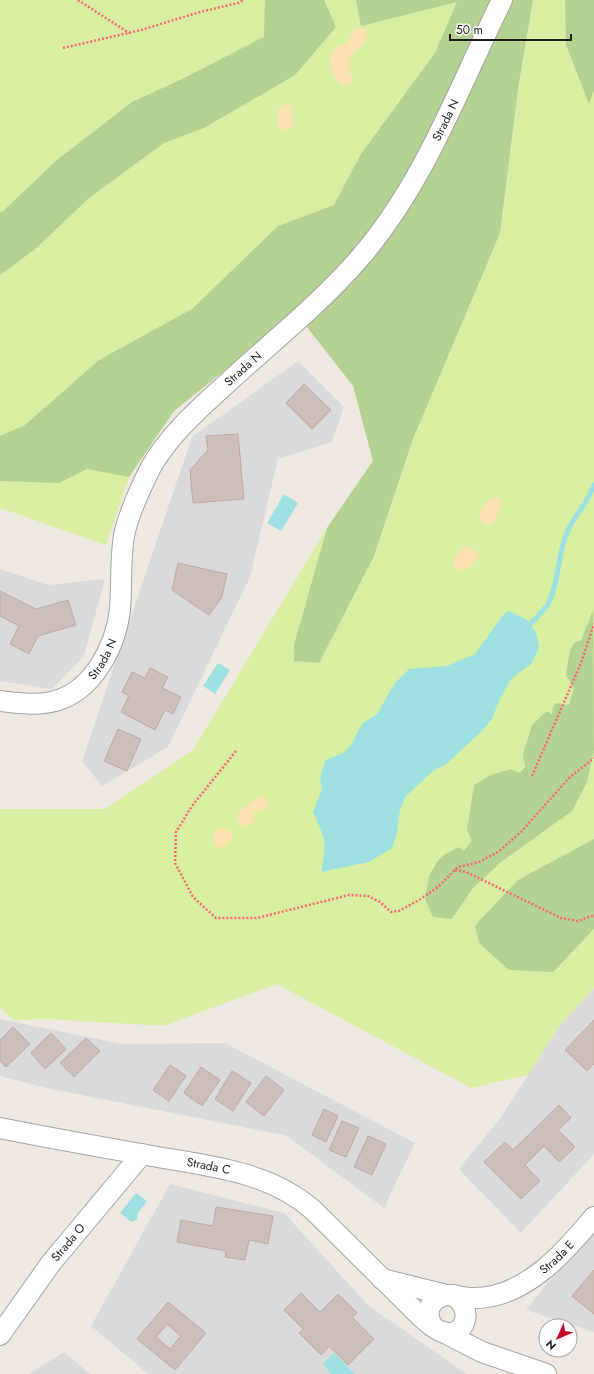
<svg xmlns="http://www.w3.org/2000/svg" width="594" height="1374" font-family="Jost,sans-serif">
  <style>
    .residential { fill: #dbdada }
    .grass { fill: #d8efa1 }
    .forest { fill: #b3d392 }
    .sand { fill: #ffdeb0 }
    .water { fill: #9de1e2 }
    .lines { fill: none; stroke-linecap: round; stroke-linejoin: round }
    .stream { stroke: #9de1e2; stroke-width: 5 }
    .building { fill: #cfbfba; stroke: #c2aaa2; fill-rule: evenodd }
    .minor-casing { stroke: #a4a4a4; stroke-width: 22 }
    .path { stroke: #ff6373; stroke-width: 2.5; stroke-dasharray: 2 2; stroke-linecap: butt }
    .minor { stroke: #fff; stroke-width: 20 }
    .labels { text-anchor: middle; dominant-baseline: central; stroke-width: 3.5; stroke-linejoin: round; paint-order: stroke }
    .street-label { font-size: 12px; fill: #1d1d1d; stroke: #fff }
  </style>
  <rect width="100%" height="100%" fill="#efe8e1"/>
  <!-- residential -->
  <path class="residential" d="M 298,361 L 344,407 L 332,442 L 278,459 L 250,577 L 168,747 L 102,786 L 82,761 L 192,437 Z
    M 0,569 L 48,585 L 105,579 L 84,656 L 52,689 L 0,681 Z
    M 594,988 L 594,1154 L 521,1233 L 459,1169 L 501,1117 L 560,1025 Z
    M 0,1019 L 122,1044 L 225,1043 L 415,1143 L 384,1208 L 287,1136 L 51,1089 L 0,1076 Z
    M 170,1184 L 284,1213 L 369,1306 L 467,1374 L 148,1374 L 91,1326 Z
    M 594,1225 L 594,1332 L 526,1310 Z
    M 64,1352 L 90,1374 L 29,1374 Z"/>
  <!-- grass -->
  <path class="grass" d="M 0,0 L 482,0 L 295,313 L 174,411 L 129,477 L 106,545 L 0,508 Z
    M 533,0 L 594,0 L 594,988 L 560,1025 L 528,1075 L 471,1088 L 277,984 L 163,1026 L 49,1019 L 14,1020 L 0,1007 L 0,809 L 105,809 L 193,750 L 327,528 L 369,467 L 500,233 L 518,89 Z"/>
  <!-- forest -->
  <path class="forest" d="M 265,0 L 324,0 L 336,27 L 295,75 L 204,128 L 164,143 L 89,198 L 34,250 L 0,275 L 0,211 L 2,212 L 57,160 L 132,102 L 180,80 L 264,37 Z
    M 356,0 L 533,0 L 518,89 L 500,233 L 413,439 L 374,556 L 319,663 L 294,661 L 294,645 L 327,528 L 373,461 L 353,386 L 296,313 L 174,411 L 129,477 L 87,469 L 59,483 L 1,481 L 0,483 L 0,436 L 25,425 L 99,360 L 192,309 L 278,226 L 334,205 L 361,154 L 435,53 L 457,2 L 361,26 Z
    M 565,0 L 594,0 L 594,90 L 589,104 L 566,45 Z
    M 593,610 L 594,750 L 587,782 L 572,811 L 501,862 L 473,888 L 452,919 L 433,917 L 425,899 L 429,876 L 437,862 L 444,855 L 459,847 L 464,851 L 472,840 L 467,830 L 474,785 L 491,775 L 511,769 L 520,773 L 525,767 L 523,754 L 532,725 L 547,711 L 552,715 L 553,707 L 556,703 L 569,705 L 574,688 L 566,675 L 570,650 L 575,642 L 581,641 Z
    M 594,839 L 594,929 L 553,972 L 509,970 L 480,944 L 475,927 L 478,922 L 518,880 Z"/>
  <!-- sand -->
  <path class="sand" d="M 361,27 L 365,29 C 372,44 354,48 349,58 C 345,67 352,72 352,80 L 349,85 L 341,84 C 330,76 325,56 338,46 C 340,45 344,44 347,43 L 355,29 Z
    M 288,103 L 292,107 C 291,115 294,121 292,127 L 286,131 L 278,126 L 278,109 Z
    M 496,497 L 500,499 L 501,505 L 493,523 L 487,525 L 480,519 C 478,510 487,500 496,497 Z
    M 471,547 L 478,554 C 475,563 468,571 458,570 L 454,566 L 455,556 L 464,548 Z
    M 261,795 L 267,800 L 268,807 L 264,811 L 255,811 C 253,819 254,823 246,827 L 241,826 L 237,817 L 240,811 Z
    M 221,827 L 230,830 L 233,835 L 230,842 L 219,848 L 214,843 L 214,833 Z"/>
  <!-- water -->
  <path class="water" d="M 284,494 L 298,503 L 281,531 L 267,523 Z
    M 509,611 L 526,619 L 536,632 L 539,648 L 531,664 L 511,679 L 499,701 L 492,719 L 481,732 L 445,765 L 433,771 L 406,796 L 400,809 L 397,833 L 392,848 L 369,862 L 321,872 C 327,841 326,841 313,812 L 322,789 C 318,779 322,769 326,760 L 343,753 L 351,745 L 362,724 L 377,714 L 395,683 L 409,669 L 447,666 L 475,654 L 503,615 Z
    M 218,663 L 230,670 L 215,694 L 203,686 Z
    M 136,1193 L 147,1201 L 137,1214 L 138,1219 L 131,1222 L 120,1213 Z
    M 334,1353 L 355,1374 L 331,1374 L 323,1364 Z"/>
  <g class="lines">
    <!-- stream -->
    <path class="stream" d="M 530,624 C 536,618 544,611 548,604 C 560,581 557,553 568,530 C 576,514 588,502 594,485"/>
  </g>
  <!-- building -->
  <path class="building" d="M 304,384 L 331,410 L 312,429 L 286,403 Z
    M 238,434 L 244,499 L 193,503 L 190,470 L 208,450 L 206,436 Z
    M 178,563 L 227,574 L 222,597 L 209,615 L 172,590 Z
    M 0,591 L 36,609 L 68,600 L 76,625 L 38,636 L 29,654 L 10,644 L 19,626 L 0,616 Z
    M 150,668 L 168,677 L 162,688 L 181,697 L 173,714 L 165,710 L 155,730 L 121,712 L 129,696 L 122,692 L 132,672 L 145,678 Z
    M 118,729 L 141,739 L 127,771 L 104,761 Z
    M 594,1020 L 594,1064 L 587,1071 L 565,1050 Z
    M 13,1027 L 30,1044 L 6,1067 L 0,1061 L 0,1040 Z
    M 51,1033 L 66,1049 L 45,1069 L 31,1053 Z
    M 86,1038 L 100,1051 L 74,1077 L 60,1063 Z
    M 170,1065 L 186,1076 L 169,1101 L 153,1090 Z
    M 201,1067 L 220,1080 L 202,1106 L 184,1093 Z
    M 232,1071 L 251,1083 L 233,1111 L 215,1099 Z
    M 266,1076 L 284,1090 L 264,1116 L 246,1102 Z
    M 559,1105 L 571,1118 L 558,1130 L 575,1147 L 559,1162 L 544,1146 L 525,1165 L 540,1181 L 521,1199 L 484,1162 L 505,1142 L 513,1150 Z
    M 324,1109 L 338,1116 L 326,1142 L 312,1135 Z
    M 342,1121 L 359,1128 L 346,1157 L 329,1150 Z
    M 368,1136 L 386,1144 L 372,1175 L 354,1167 Z
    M 216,1207 L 273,1216 L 268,1244 L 249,1240 L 245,1260 L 225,1257 L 226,1251 L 177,1242 L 181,1220 L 213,1226 Z
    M 594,1270 L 594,1314 L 572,1296 Z
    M 301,1293 L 320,1312 L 338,1294 L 357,1313 L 352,1317 L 374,1339 L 348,1365 L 329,1346 L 321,1355 L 299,1333 L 303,1329 L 284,1310 Z
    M 168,1302 L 206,1333 L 175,1370 L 137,1339 ZM 167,1324 L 181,1336 L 170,1349 L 156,1337 Z"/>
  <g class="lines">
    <!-- minor casing -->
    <g class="minor-casing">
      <g id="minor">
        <path id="s1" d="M 0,701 C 17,703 38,706 55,701 C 93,691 116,646 120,609 C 122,585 120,559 124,536 C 128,514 141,487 151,467 C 169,435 198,410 224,386 C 269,344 318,306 358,260 C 424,185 458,89 502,0"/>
        <path id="s2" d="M 0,1128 C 50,1138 101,1147 152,1156 C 208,1166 269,1171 313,1210 L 420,1316 C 426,1321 434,1330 443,1332 C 465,1339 476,1308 452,1295 C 433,1294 422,1311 433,1327"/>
        <path d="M 382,1279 L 446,1295"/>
        <path id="s3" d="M 452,1295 C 459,1296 466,1298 473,1298 C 524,1299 565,1252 594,1217"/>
        <path d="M 443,1332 L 482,1352 L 546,1374"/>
        <path id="s4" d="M 0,1335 L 51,1263 L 142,1154"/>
      </g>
    </g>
    <!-- path -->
    <path class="path" d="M 78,0 L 129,33
      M 63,48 L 141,30 L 200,12 L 238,3 L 243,0
      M 236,751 L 192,806 L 176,832 L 175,863 L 193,897 L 216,918 L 257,918 L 349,895 L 368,896 L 380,902 L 391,912 L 399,911 L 419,900 L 438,887 L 458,867 L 479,862 L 498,852 L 521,832 L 569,778 L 594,758
      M 532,776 L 581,663 L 594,624
      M 455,870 L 466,872 L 561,918 L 578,921 L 594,915"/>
    <!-- minor -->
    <use href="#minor" class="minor"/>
  </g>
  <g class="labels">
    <!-- street labels -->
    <g class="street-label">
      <text stroke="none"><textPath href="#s1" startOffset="781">Strada N</textPath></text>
      <text stroke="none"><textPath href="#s1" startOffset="457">Strada N</textPath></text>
      <text stroke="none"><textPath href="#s1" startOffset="121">Strada N</textPath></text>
      <text stroke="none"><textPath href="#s2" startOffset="212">Strada C</textPath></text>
      <text stroke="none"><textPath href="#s4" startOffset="115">Strada O</textPath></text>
      <text stroke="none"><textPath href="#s3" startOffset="117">Strada E</textPath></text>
    </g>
  </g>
  <!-- north arrow -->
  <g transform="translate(558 1338) rotate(225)"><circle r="19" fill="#ffffff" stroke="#a5a5a5"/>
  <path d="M0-3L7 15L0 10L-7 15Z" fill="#ca002a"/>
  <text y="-6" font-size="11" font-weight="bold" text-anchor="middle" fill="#1d1d1d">N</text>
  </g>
  <!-- scale -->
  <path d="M450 34v6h121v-6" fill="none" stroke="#1d1d1d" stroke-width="2"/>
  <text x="456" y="34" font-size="12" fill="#1d1d1d" stroke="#ffffff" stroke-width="3" paint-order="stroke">50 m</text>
</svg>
